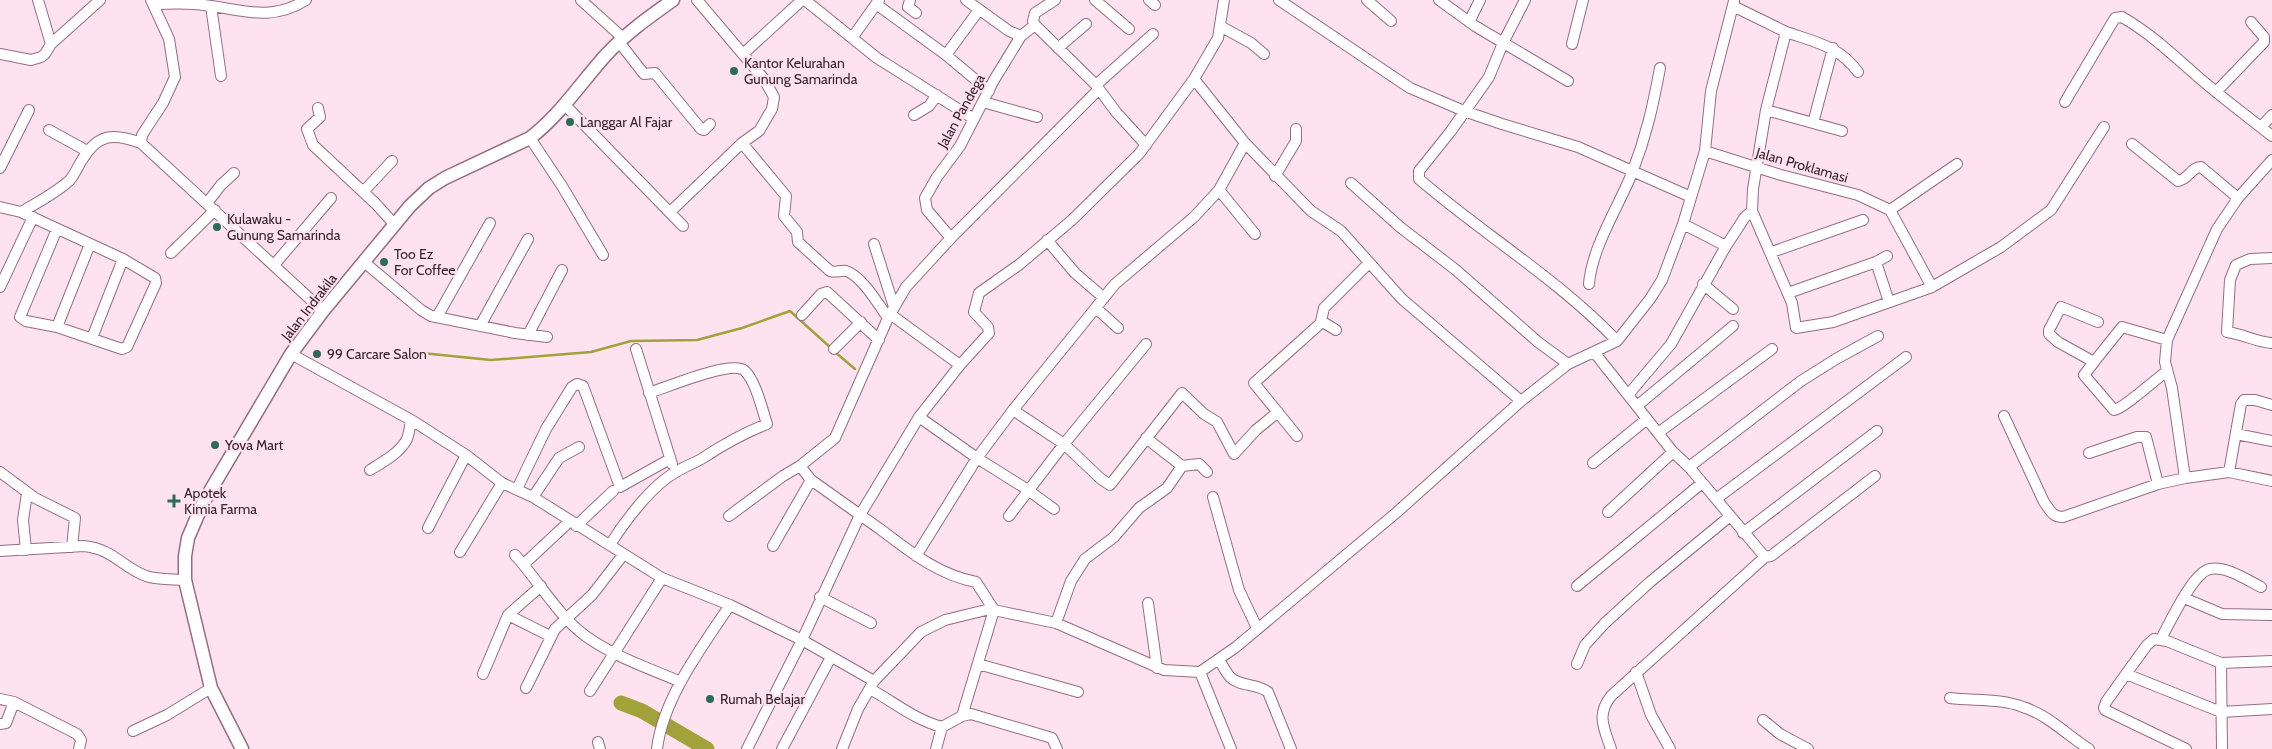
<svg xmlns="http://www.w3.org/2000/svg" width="2272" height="749" font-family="Cabin,sans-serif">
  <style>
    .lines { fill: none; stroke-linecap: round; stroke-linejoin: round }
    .stream { stroke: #a1a239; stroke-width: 2.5 }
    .river { stroke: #a1a239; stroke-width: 15 }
    .minor-casing { stroke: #966c80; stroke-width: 12 }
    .tertiary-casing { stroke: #966c80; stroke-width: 15 }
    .minor { stroke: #fff; stroke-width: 10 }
    .tertiary { stroke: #fff; stroke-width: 12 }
    .poi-dot { fill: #2d6b57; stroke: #ffe2ef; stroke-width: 2 }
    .labels { text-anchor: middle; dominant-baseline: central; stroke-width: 4.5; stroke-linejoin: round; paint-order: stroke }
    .poi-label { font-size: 14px; fill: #37252d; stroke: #ffe2ef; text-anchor: start }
    .street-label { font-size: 14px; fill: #37252d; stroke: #ffe2ef }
  </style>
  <rect width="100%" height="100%" fill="#ffe2ef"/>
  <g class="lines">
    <!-- stream -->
    <path class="stream" d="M 412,352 L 491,360 L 591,352 L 631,341 L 697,340 L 742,328 L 790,311 L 831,348
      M 835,352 L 855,369"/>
    <!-- river -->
    <path class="river" d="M 621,703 L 642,711 L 707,749"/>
    <!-- minor casing -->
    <g class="minor-casing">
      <path id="minor" d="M 38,0 L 51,44
        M 581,0 L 623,38
        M 805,0 L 877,58 L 974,119
        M 910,0 L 908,7 L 916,13
        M 966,0 L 1009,31 L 1021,36
        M 1095,0 L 1129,29
        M 1149,0 L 1155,5
        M 1279,0 L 1410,88 L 1464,111 L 1502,124 L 1578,147 L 1691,197
        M 1367,0 L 1391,21
        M 1439,0 L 1475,26 L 1568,81
        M 1525,0 L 1503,43 L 1489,77 L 1451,131 L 1419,171 L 1419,179 C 1484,235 1558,279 1617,341
        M 153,4 C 166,4 180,3 193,4 C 235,6 266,25 306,0
        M 876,4 L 946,55 L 989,91
        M 211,6 L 221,76
        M 1733,6 L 1786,32 L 1766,110 L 1753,189 L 1752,211 L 1792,303 L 1796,328 L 1833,322 L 1932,287
        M 1469,22 L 1480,0
        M 1035,25 L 1033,21 L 1035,13 L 1055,0
        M 1220,26 L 1251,43 L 1264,54
        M 1786,32 C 1815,42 1839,46 1858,72
        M 852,38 L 879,0
        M 619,42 L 644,74 L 655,73 L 701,129 L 704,130 L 710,124
        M 1572,44 L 1583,0
        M 1058,48 L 1086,24
        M 0,54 L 31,60 L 41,57 L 45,54 L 51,44 L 100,0
        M 743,54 L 802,0
        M 946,55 L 979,10
        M 1096,85 L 1153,34
        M 2216,92 L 2264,42 L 2264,37 L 2251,22
        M 983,102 L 1037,117
        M 2065,102 L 2115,18 L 2122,17 C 2150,33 2173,55 2197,76 C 2221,97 2247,116 2272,136
        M 565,105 L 683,226
        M 318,108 L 320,117 L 307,129 L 313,145 L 376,204 L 395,225
        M 1766,110 L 1842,131
        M 914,115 L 929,106 L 937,95
        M 1813,123 L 1833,48
        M 2261,127 L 2272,115
        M 49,130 L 87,151
        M 530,138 L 562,186 L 603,255
        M 141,143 L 142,135 L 163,103 L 175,77 L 169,39 L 151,0
        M 742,143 L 786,196 L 784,216 L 797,232 L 798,242 L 830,271 C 836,273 841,270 846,271 C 861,275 879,305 888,318
        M 1245,143 L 1311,211 L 1341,231 L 1402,299 L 1521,401
        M 2132,144 L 2178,181 C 2188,180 2191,167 2201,167 L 2238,198
        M 1705,151 L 1781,175 L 1858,195 L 1890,210
        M 0,168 L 29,110
        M 1275,176 L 1296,141 L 1296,129
        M 1219,190 L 1255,234
        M 363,192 L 392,161
        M 207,203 L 221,185 L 234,173
        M 0,207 L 21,212 C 37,203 56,193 70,180 C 75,174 78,166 82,160 C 98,133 114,133 141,143 L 323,311
        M 1890,210 L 1932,287 L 2001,247 L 2051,210 L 2104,127
        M 1890,210 L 1957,164
        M 21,212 L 123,259 L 155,278 L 156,283 L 127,347 L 122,349 L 57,327 L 26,321 L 20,317 L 57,229
        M 670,212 L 742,143 L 759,131 L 772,109 L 774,97 L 764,79 L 697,0
        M 1683,224 L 1726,246
        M 951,238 L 927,210 L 925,198 L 937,177 L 960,146 L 994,80 L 1021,36 L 1035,25 L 1096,85 L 1116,112 L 1146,145
        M 1047,240 L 1075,273 L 1104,298
        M 874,244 L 894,307
        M 1772,252 L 1863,220
        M 171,253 L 215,210
        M 2272,258 L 2250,259 L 2236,265 L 2230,280 L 2227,332 C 2243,334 2256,342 2272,343
        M 364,262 L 421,310 L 431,316 L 515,333 L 547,337
        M 1876,262 L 1889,302
        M 274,265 L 331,198
        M 1589,284 C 1592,247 1618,208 1632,173 C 1646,137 1653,106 1660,68
        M 1703,284 L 1733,309
        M 0,287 L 33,217
        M 1788,293 L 1876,262 L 1887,256
        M 1096,308 L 1118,328
        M 890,314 L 960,365
        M 802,315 L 821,294 L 827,292 L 879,340
        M 437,317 L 490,223
        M 2098,322 L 2061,307 L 2049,330 L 2049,334 L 2058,342 L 2094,362 L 2084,375 L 2114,410 C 2123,409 2156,379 2167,371
        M 480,326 L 528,239
        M 57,327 L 90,244
        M 1336,330 L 1321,321 L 1324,308 L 1369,263
        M 528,335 L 562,270
        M 92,338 L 123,259
        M 636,349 L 672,464
        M 834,349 L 861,322
        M 1594,352 L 1673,452 L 1689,467 L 1765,557
        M 291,354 L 413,421 L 466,455 L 502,483 L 533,497 L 662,578 L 730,605 L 802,640 L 874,681
        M 2094,362 L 2122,327 L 2167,340
        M 1568,364 L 1617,341 L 1650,299 L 1662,280 L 1683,224 L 1705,151 L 1711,91 L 1734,1
        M 1628,395 L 1671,344 L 1726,246 L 1745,217 L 1752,211
        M 1637,406 L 1733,326
        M 1013,410 L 1064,444 L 1101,479 L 1110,485 L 1182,393 L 1204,414 L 1217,422 L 1234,454 L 1256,430 L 1278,412
        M 2004,416 L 2044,502 C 2050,510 2052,517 2063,517 L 2158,484 L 2185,478 L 2229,472 L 2272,481
        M 919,417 L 977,458 L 1028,490 L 1054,509
        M 1658,433 L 1772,349
        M 2236,434 L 2272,441
        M 1297,436 L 1254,383 L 1322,322
        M 1146,438 L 1182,466
        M 2089,453 L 2137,437 L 2146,437 L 2158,484
        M 1593,463 L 1647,419
        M 800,466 L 811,480 C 834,496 857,513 880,529 C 910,552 939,575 976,582 L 994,610 L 962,716
        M 1689,467 L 1801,381 L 1836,359 L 1878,336
        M 370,470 C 383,462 400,453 407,439 C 409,434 410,426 411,420
        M 0,472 L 35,498 L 75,518 L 72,547
        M 2229,472 L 2241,404 L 2244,400 L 2255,400 L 2272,405
        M 2185,478 L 2172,388 L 2165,362 L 2167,340 L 2217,229 L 2238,198 L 2272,160
        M 517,489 L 546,429 L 572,387 L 577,384 L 583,386 L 620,487 L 670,459
        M 533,497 L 559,458 L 579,447
        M 1213,497 L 1239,590 L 1257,628
        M 1716,499 L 1906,357
        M 1608,512 L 1673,452
        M 729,516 L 783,476 L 800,466 L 835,438 L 888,318 L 906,287 L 951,238 L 1099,89
        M 1009,516 L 1064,444 L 1146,344
        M 576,526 L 613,491
        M 428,528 L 466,455
        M 1743,533 L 1877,431
        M 610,545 C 624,522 652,485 676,472 C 685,466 695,463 703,458 C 724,444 744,433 767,424 C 762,409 756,382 745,371 C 733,359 665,388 649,393
        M 773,546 L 811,480
        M 26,550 L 23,520 L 27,493
        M 0,551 L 84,546 C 113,549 122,567 146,576 C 158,580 172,579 185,580
        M 460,552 L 502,483
        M 515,555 C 537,579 558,615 583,634 C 612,656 648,668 681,682
        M 916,556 L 977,458 L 1013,410 L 1115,284 L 1194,217 L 1219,190 L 1245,143 L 1194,79
        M 524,564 L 570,521
        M 1577,586 L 1702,483
        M 820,597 L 871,623
        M 2184,598 L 2222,614 L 2272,615
        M 1148,603 L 1157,668
        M 508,615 L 550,636
        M 1056,623 L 1071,581 L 1085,559 L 1114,537 L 1139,508 L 1167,488 L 1182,466 L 1199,464 L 1207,472
        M 2161,639 C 2169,624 2193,572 2210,569 C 2227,566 2247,580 2261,587
        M 1219,659 C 1222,665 1226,672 1230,677 C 1240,687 1257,683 1268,692 L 1291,749
        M 2272,661 L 2221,663 L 2167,641 L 2154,639 L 2147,645 L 2126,674 L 2221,712 L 2272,709
        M 2221,663 L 2222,749
        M 978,664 L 1078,692
        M 1577,664 L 1585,645 L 1605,623 L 1650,582 L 1729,517
        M 1200,672 L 1231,749
        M 1636,672 L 1651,715 L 1670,749
        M 483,674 L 508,615 L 541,586
        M 2126,674 L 2106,702 L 2104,708 L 2105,710 L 2186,749
        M 526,688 L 555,629 L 592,595 L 623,555
        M 870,689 C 894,702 915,720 942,727 L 962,716 L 971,714 L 1052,738 L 1057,749
        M 590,691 L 662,578
        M 1950,698 C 1973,701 2001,698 2023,707 C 2048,715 2067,735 2089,749
        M 0,699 L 14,702 L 77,734 L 81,740 L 79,749
        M 1763,720 L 1780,734 L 1808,749
        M 0,724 L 6,723 L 14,702
        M 133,731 L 167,715 L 211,688
        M 598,742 L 600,749
        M 657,749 C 663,698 702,647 730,605
        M 747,749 L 802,640 L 860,515 L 919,417 L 960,365 L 989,333 L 988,327 L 974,312 L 979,293 L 1020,264 L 1072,220 L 1139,154 L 1194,79 L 1218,38 L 1224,0
        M 782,749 L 831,657
        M 842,749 L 858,709 L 874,681 L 921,632 L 945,620 L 986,610 L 994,610 L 1056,623 L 1164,670 L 1200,672 L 1236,647 L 1396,513 L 1521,401 L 1568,364 L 1538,342 L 1456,270 L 1400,227 L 1351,183
        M 936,749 L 942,727
        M 1611,749 C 1604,728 1596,715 1611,696 L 1765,557 L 1771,556 L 1875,476"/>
    </g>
    <!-- tertiary casing -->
    <g class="tertiary-casing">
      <path id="tertiary" d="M 242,749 L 211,688 L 185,580 L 185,556 L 188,538 L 203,503 L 291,354 L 323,311 L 410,206 L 429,188 L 445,178 L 530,138 C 560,115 580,84 605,56 C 625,34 649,17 673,0"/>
    </g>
    <!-- minor -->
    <use href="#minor" class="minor"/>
    <!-- tertiary -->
    <use href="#tertiary" class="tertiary"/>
  </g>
  <!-- markers -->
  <g class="poi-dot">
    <circle cx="734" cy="71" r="5"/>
    <circle cx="570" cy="122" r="5"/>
    <circle cx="217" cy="227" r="5"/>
    <circle cx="384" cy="262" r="5"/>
    <circle cx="317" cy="354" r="5"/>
    <circle cx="215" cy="445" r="5"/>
    <path d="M171.5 493.5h5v5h5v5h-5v5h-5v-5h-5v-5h5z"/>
    <circle cx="710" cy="699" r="5"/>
  </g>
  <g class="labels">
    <!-- poi labels -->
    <g class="poi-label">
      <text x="744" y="63">Kantor Kelurahan<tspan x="744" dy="16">Gunung Samarinda</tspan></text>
      <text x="580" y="122">Langgar Al Fajar</text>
      <text x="227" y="219">Kulawaku -<tspan x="227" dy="16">Gunung Samarinda</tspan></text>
      <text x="394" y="254">Too Ez<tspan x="394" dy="16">For Coffee</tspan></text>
      <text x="327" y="354">99 Carcare Salon</text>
      <text x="225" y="445">Yova Mart</text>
      <text x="184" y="493">Apotek<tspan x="184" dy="16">Kimia Farma</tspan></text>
      <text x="720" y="699">Rumah Belajar</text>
    </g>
    <!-- street labels -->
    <g class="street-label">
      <text transform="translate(961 111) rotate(-61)">Jalan Pandega</text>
      <text transform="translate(1802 165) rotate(16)">Jalan Proklamasi</text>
      <text transform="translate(309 307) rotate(-52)">Jalan Indrakila</text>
    </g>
  </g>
</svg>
